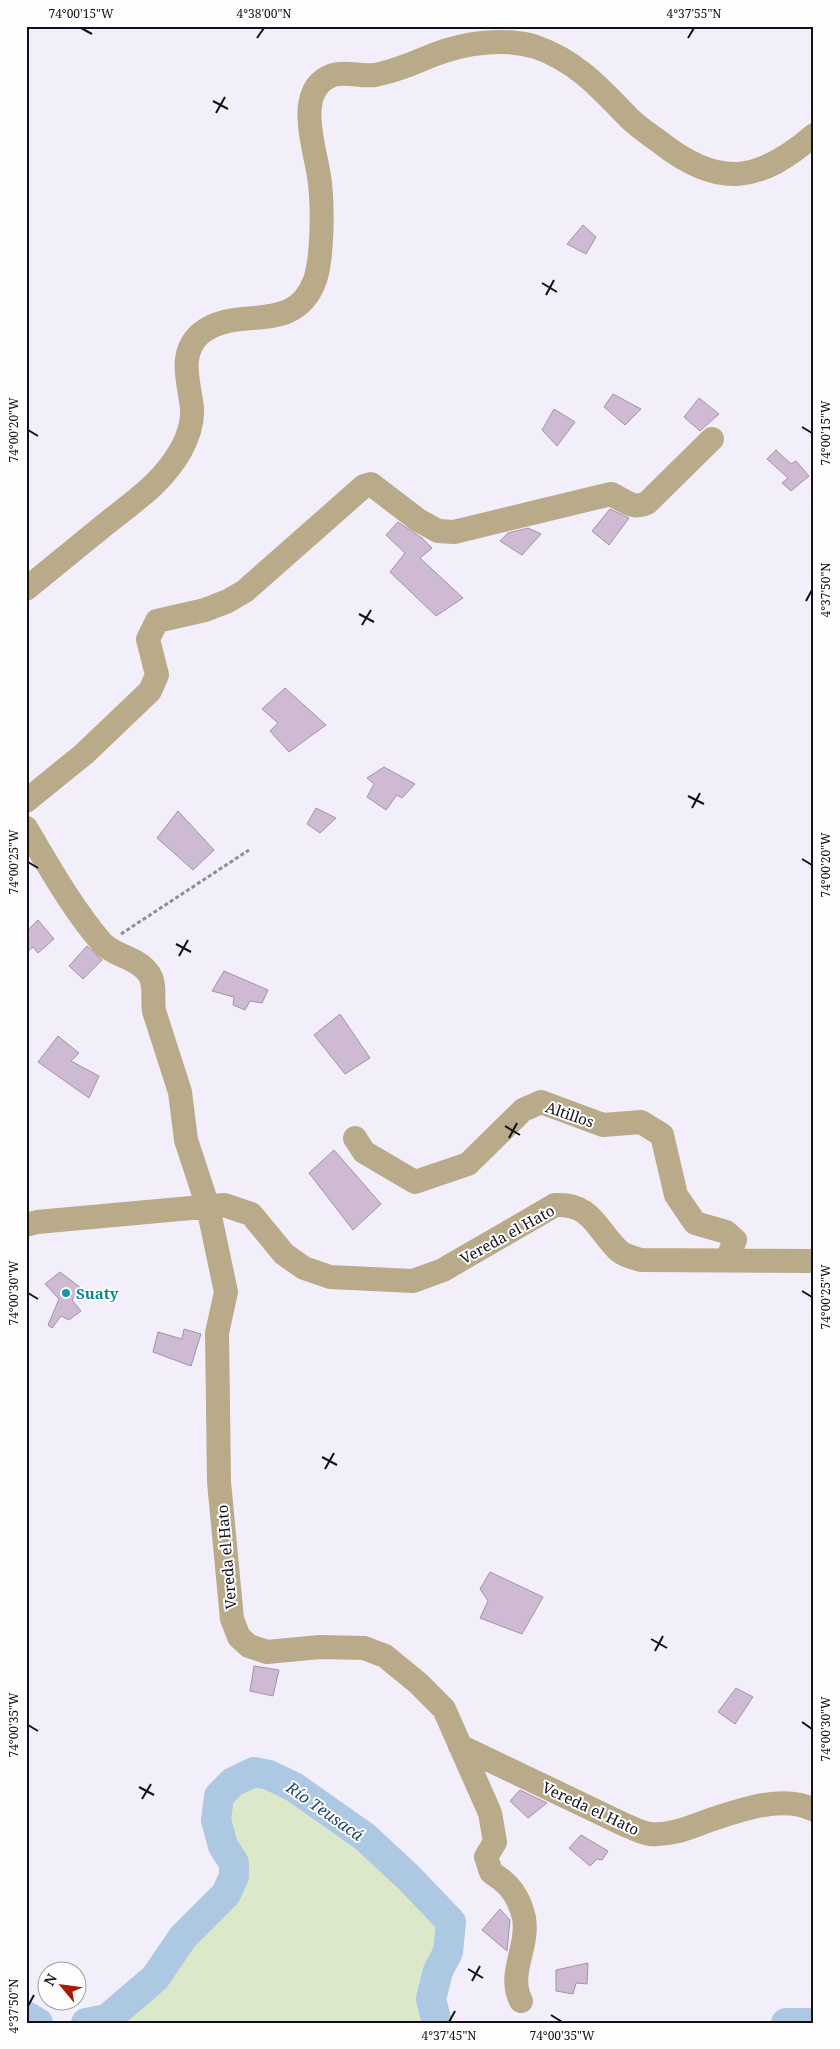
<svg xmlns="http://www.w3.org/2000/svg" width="840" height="2049" font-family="'Noto Serif',serif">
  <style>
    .green { fill: #dce8ca }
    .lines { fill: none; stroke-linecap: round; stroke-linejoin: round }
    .river { stroke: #adc8e3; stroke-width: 30 }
    .building { fill: #cebad3; stroke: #a592aa }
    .path { stroke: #908d98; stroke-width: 3; stroke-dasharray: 4 2.5; stroke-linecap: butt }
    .minor { stroke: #b9ab89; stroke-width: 24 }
    .ticks { fill: none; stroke: #13101a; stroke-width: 2 }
    .culture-dot { fill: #0f9aa8; stroke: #fefefe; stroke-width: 2 }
    .labels { text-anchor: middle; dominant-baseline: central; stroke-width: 4; stroke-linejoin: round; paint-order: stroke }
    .street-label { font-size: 15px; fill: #13101a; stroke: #fefefe }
    .culture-label { font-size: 15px; font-weight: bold; fill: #0d838f; stroke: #fefefe; text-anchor: start }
    .water-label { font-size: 16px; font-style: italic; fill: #1c456a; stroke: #fefefe }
    .neatline { fill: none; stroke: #13101a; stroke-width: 2 }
    .ticks-label { font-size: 12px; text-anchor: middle; fill: #13101a }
  </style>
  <rect width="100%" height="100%" fill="#f2effb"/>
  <!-- green -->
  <path class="green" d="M 237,1767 L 297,1786 L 329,1804 L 378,1844 L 415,1885 L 443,1922 L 446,1955 L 440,1990 L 446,2023 L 97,2023 L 122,2009 L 150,1983 L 214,1898 L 235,1850 L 221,1817 L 221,1786 Z"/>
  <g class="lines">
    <!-- river -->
    <path class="river" d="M 26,2016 L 38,2023
      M 86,2023 L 107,2019 L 155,1978 L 183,1937 L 226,1894 L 234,1876 L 234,1863 L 223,1846 L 216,1820 L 219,1796 L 233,1782 L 254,1772 L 269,1775 L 294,1787 L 365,1837 L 409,1878 L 451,1922 L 448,1952 L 438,1971 L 431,1999 L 437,2023
      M 786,2023 L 811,2023"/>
  </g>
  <!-- building -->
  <path class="building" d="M 583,225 L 596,237 L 586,254 L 567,244 Z
    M 613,394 L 641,409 L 625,425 L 604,407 Z
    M 699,398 L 719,414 L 700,431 L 684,417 Z
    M 554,409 L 575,422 L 557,446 L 542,430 Z
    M 776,450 L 791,464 L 796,461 L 809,476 L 791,491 L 782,483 L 788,478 L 767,459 Z
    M 610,509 L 629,518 L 609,545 L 592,531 Z
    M 398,522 L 422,538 L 432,548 L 420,558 L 463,598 L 436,616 L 390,572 L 405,553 L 386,535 Z
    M 528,528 L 541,534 L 522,555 L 500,541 L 508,533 Z
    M 285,688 L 326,725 L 289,752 L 270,731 L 278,723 L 262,709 Z
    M 384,767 L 415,784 L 402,798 L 397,795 L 386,810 L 367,797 L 374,784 L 367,778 Z
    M 316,808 L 336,818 L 320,833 L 307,824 Z
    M 178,811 L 214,850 L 193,870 L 157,838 Z
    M 38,920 L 54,939 L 38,953 L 33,947 L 26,953 L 26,932 Z
    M 87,946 L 102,960 L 83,979 L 69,966 Z
    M 224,971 L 268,990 L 262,1003 L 250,1001 L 245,1010 L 233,1005 L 234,997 L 212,991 Z
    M 340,1014 L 370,1058 L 345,1074 L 314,1035 Z
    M 58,1036 L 79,1053 L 71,1061 L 99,1076 L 89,1098 L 38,1062 Z
    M 334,1150 L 381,1204 L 353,1230 L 309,1173 Z
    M 60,1272 L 81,1288 L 72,1300 L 81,1311 L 69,1320 L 61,1316 L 52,1328 L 48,1325 L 59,1299 L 45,1284 Z
    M 184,1329 L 201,1334 L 191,1366 L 153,1352 L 158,1332 L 182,1339 Z
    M 490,1572 L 543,1597 L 522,1634 L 480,1618 L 488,1601 L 480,1589 Z
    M 254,1666 L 279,1670 L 273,1696 L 250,1691 Z
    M 736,1688 L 753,1697 L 735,1724 L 718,1712 Z
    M 520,1790 L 547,1803 L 528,1818 L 510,1801 Z
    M 581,1835 L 608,1851 L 602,1860 L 597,1859 L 590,1866 L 569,1848 Z
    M 500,1909 L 510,1920 L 507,1951 L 482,1930 Z
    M 588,1963 L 587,1984 L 576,1983 L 573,1994 L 556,1991 L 556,1970 Z"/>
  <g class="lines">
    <!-- path -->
    <path class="path" d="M 121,934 L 249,850"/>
    <!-- minor -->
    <path class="minor" d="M 26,589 C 53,567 80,545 107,523 C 136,500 163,482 181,450 C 188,437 193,424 192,409 C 190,384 177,355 200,334 C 236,303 294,338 315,280 C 323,256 323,201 319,176 C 315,148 293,89 333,75 C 347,71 361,77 375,75 C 396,71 414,63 433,55 C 464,43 504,37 536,47 C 576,61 599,87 628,117 C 638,127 650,135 661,143 C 720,189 759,182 814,135
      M 26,801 L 84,754 L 150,691 L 157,675 L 148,639 L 157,621 L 205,610 L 228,601 L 245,591 L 364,486 L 371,484 L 418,520 L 438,531 L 454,532 L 611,494 C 624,500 633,510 647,503 L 712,439
      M 26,828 C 50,868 72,908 102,943 C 115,957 138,957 149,974 C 156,984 152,999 154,1011 L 180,1092 L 186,1140 L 208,1207 L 226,1292 L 217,1333 L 219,1482 L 232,1619 L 239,1637 L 249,1646 L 267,1652 L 320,1647 L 364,1648 L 385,1656 L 418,1683 L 444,1709 L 490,1813 L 495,1842 L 486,1857 C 488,1861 489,1868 491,1872 C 494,1875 500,1878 503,1881 C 514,1890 521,1905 524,1918 C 529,1947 507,1974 521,2001
      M 355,1138 L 364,1152 L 415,1182 L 468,1164 L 523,1110 L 541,1102 L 603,1125 L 641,1122 L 662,1135 L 676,1195 L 695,1223 L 726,1232 L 735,1240 L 727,1260
      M 26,1225 L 37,1222 L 224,1205 L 251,1214 L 284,1254 L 304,1268 L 330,1277 L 413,1281 L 443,1270 L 555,1205 C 592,1203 596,1229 619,1251 C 625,1256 634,1258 641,1260 L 814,1261
      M 460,1746 L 625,1825 C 633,1828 641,1833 650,1834 C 671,1836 690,1827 710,1820 C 740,1810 784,1794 814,1810"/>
  </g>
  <!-- ticks -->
  <path class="ticks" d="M 81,28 L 92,34M 257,38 L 264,28M 688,38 L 694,28M 213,101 L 228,109M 216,113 L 225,97M 542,283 L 557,292M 546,295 L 554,280M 802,427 L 812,433M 28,430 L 38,436M 806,601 L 812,590M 359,614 L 374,622M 362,625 L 371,610M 688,796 L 704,804M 692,808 L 700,793M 802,859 L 812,865M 28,862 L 38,868M 176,944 L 191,952M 179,956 L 188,940M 505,1126 L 520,1135M 509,1138 L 517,1123M 802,1291 L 812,1297M 28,1293 L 38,1299M 322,1457 L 337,1465M 325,1469 L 334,1453M 651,1639 L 667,1648M 655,1651 L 663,1636M 802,1722 L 812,1729M 28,1725 L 38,1731M 139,1787 L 154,1795M 142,1799 L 151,1784M 468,1969 L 483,1978M 472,1981 L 480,1966M 28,2006 L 34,1995M 551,2015 L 562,2022M 449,2022 L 455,2011"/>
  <!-- markers -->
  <circle class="culture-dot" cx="66" cy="1293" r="5"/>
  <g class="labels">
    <!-- street labels -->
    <g class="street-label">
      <text transform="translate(570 1114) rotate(19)">Altillos</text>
      <text transform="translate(507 1234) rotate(-29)">Vereda el Hato</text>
      <text transform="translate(226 1557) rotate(-95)">Vereda el Hato</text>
      <text transform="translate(591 1808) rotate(25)">Vereda el Hato</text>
    </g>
    <!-- culture labels -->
    <g class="culture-label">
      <text x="76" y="1293">Suaty</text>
    </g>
    <!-- water labels -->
    <g class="water-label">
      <text transform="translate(325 1811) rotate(35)">Río Teusacá</text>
    </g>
  </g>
  <!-- border -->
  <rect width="840" height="2049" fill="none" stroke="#fefefe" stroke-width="55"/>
  <!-- north arrow -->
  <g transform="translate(62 1986) rotate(299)"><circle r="24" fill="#fefefe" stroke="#a09fa3"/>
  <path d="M0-4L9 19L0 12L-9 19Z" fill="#aa1a03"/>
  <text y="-8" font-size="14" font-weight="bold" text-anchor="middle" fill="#13101a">N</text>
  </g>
  <rect x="28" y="28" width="784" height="1994" class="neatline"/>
  <g class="ticks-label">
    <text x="81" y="18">74°00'15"W</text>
    <text x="264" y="18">4°38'00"N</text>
    <text x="694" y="18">4°37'55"N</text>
    <text transform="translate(14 430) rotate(-90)" y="4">74°00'20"W</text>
    <text transform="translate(826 433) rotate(-90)" y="4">74°00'15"W</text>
    <text transform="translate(826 590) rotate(-90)" y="4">4°37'50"N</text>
    <text transform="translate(14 862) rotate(-90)" y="4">74°00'25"W</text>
    <text transform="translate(826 865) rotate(-90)" y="4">74°00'20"W</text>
    <text transform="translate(14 1293) rotate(-90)" y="4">74°00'30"W</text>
    <text transform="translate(826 1297) rotate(-90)" y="4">74°00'25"W</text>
    <text transform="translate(14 1725) rotate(-90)" y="4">74°00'35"W</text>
    <text transform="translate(826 1729) rotate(-90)" y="4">74°00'30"W</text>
    <text transform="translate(14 2006) rotate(-90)" y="4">4°37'50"N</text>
    <text x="449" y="2040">4°37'45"N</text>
    <text x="562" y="2040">74°00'35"W</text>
  </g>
</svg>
